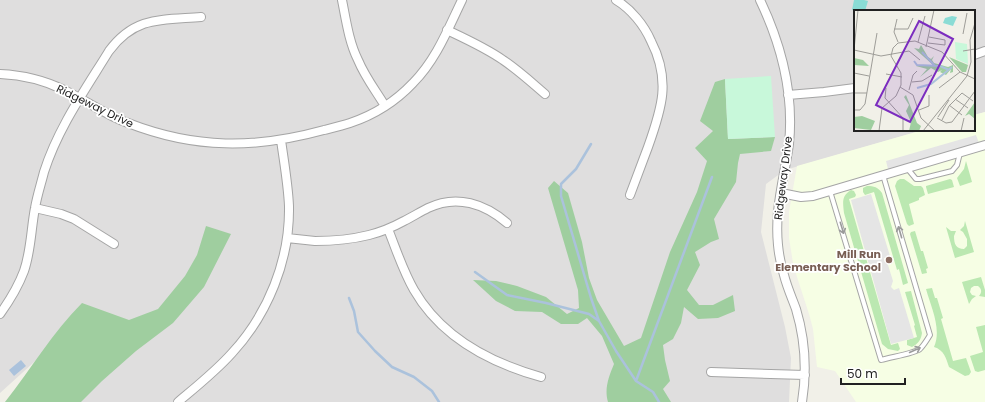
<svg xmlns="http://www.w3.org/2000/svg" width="985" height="402" font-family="Poppins,sans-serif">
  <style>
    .residential { fill: #dfdede }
    .education { fill: #f6fee4 }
    .grass { fill: #bbe8b1 }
    .forest { fill: #9fce9f }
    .park { fill: #c8f8da }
    .pitch { fill: #8adcd5 }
    .parking { fill: #e5e5e5 }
    .water { fill: #abc2dc }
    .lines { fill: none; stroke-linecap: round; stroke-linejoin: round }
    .stream { stroke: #abc2dc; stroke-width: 2.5 }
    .service-casing { stroke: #a5a5a5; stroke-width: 6 }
    .minor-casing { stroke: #a5a5a5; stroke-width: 10 }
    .service { stroke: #fff; stroke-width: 4 }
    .minor { stroke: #fff; stroke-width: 8 }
    .oneway { stroke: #9b9b9b }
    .education-dot { fill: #8d6e63; stroke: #fff; stroke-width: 1.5 }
    .labels { text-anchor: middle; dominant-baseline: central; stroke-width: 3.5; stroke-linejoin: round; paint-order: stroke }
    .street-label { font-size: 11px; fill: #212121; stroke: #fff }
    .education-label { font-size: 11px; font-weight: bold; fill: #785e54; stroke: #fff; text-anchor: end }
    .inset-river { fill: none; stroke: #abc2dc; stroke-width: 2 }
    .inset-road { fill: none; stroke: #9e9d98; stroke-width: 1 }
    .view { fill: #7b2cbf; fill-opacity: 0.15; stroke: #7b2cbf; stroke-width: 2 }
    .inset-edge { fill: none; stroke: #212121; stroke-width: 2 }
  </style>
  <rect width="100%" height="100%" fill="#f1f0e8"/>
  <!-- residential -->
  <path class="residential" d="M 0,0 L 985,0 L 985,112 L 974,115 L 974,11 L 855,11 L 855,130 L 923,130 L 785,170 L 766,184 L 761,232 L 785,327 L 791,358 L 789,402 L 75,402 L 65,334 L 0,393 Z"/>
  <!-- education -->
  <path class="education" d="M 985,112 L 985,402 L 856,402 L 835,371 L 817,367 L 813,329 L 809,314 L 797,277 L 793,263 L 789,238 L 789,212 L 797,166 L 923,130 L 974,130 L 974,115 Z"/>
  <!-- grass -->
  <path class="grass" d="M 966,161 L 972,182 L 960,186 L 957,178 L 964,169 Z
    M 900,179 L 904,179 L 914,186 L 921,186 L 923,188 L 925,195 L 919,198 L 919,200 L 909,204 L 914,224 L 909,226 L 907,224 L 895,186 L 897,181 Z
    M 950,179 L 952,180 L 954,187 L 928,194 L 926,187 L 926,186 Z
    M 867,186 C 874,186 878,187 882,193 L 908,283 L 903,285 L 899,269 L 897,270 L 874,192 L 865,195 L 863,192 L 863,188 Z
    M 851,190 L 854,191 L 856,195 L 855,197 L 849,199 L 891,345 L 898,343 L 900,349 L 898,351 L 888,349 L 882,344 L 844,213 C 843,203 841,196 851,190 Z
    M 965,221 L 974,252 L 955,258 L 946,227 L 951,231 L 956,231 L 954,236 C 954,244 956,249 964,249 L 967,246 L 967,239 L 963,232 L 960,230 L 964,226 Z
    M 915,231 L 921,251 L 923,251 L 928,268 L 926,269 L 927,273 L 922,274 L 910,234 L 911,232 Z
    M 981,277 L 985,290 L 985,297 L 979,296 C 982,292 982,289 978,286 L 974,286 L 971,288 L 970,292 L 972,295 L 976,296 L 972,299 L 969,304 L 962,282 Z
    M 932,288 L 935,298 L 937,298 L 943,318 L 941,319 L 953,361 L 966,358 L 971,372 L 969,375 L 965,376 L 949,367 C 946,358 944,350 934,347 C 942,329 931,307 926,289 Z
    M 911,291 L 922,333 C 921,340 918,344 912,347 L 907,345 L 907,340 L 917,337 L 914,326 L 915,325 L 905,292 Z
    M 985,325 L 985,370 L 978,372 L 975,371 L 970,356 L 983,352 L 976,327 Z"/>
  <!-- forest -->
  <path class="forest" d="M 725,79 L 728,139 L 775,137 L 771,151 L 740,154 L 738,163 L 736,182 L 714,219 L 719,239 L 711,242 L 695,252 L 700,265 L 687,290 L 699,305 L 713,305 L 733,295 L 735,311 L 718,318 L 698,319 L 684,307 L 681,323 L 673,339 L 663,345 L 665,360 L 670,381 L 663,389 L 671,402 L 608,402 C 604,389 609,376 614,364 L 602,336 L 587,318 L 578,324 L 561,324 L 542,312 L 515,311 L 496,301 L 473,280 L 496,281 L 517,286 L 546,297 L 567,314 L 579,308 L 578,290 L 548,188 L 554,181 L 568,193 L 582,242 L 589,278 L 597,300 L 624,346 L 641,338 L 670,252 L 697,192 L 707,161 L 695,148 L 713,131 L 700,121 L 715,82 Z
    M 206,226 L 231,234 L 204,287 L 173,323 L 136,351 L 102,381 L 81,402 L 5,402 C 31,369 53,332 82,303 L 129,320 L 158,309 L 185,276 L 197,255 Z"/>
  <!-- park -->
  <path class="park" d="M 771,76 L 775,137 L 728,139 L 725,79 Z"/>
  <!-- pitch -->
  <path class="pitch" d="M 854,0 L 864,0 L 868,1 L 865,11 L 856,11 L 852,10 Z"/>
  <!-- parking -->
  <path class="parking" d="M 976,135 L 980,146 L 889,173 L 886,161 Z
    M 871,194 L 890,256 L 884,258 L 884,260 L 888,265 L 893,281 L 891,287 L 894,290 L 899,288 L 914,338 L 891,344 L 851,200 Z"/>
  <!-- water -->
  <path class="water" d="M 21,360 L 26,366 L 14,376 L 9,370 Z"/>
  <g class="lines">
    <!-- stream -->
    <path class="stream" d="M 591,144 L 576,169 L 561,184 L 561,196 L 591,298 L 599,321 L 616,351 L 636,381 L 653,392 L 659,402
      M 475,272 L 507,295 L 546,303 L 589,314 L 599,321
      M 349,298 L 354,311 L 358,332 L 375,351 L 392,367 L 414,377 L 432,391 L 439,402
      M 636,381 L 712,177"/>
    <!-- service casing -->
    <g class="service-casing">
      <path id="service" d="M 907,168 L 916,179 L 920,179 L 952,171 L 957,165 L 960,153
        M 830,191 L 881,360 C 890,357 913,354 920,349 C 924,345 927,340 930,335 L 883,175"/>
    </g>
    <!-- minor casing -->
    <g class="minor-casing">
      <path id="minor" d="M 342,0 C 346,20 349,42 358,60 C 365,77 376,91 385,106
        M 616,0 C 631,9 644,25 651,41 C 671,80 662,108 648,147 C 642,163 636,179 630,195
        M 760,0 C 781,44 794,94 789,144 C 786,166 780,189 778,212 C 777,223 777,235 778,245 C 779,255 781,266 784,275 C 787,287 792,298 796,309 C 805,339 807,371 802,402
        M 447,30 C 466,39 486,48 503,60 C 518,70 531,82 545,94
        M 974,55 L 985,51
        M 0,74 C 22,75 44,80 64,90 C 86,100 105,115 128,123 C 195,149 255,149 324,130 C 332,128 341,126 350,123 C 374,115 396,101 413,83 C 436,60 448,29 462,0
        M 788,95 L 824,92 L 855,88
        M 781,193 L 801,197 L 813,196 L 985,145
        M 35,208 L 61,214 L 74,219 L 114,244
        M 388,229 C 396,249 403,271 414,290 C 441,337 491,363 541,377
        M 287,238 C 296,239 306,240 315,241 C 331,241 353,239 369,235 C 381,232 393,227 404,221 C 412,217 420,212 428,208 C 457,194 485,204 507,223
        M 0,314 C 10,300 18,287 24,271 C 31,251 31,229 35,208 C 37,196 41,184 44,172 C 58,128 85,90 109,51 C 135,16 162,20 201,17
        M 711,372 L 805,375
        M 178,402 C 197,386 216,371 232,353 C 268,314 290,260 289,206 C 288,184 284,162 281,140"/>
    </g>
    <!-- service -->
    <use href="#service" class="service"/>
    <!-- minor -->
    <use href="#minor" class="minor"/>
  </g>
  <!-- one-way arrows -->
  <defs><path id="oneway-shaft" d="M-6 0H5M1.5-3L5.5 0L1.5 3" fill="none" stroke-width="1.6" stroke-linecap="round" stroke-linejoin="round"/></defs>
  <g class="oneway">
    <use href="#oneway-shaft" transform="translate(842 228) rotate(73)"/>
    <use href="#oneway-shaft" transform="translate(900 232) rotate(-106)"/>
    <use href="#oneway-shaft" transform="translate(915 350) rotate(-24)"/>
  </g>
  <!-- markers -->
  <circle class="education-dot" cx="889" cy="260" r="4"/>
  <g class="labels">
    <!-- street labels -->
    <g class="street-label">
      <text transform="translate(95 106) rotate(26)">Ridgeway Drive</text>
      <text transform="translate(783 178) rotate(-83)">Ridgeway Drive</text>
    </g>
    <!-- education labels -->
    <g class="education-label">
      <text x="881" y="254">Mill Run<tspan x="881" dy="13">Elementary School</tspan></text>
    </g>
  </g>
  <!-- overview -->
  <g transform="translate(854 10)">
    <rect width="121" height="121" fill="#f1f0e8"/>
    <path d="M 67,35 L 74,47 L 77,49 L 80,46 L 78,50 L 80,53 L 94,57 L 99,55 L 99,62 L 96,63 L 97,59 L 92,65 L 86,62 L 88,60 L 84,62 L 77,58 L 66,67 L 73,59 L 62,56 L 79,55 L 60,38 L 65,39 ZM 95,47 L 114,55 L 112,62 L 108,62 ZM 0,48 L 9,50 L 15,56 L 0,55 ZM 52,85 L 63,113 L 67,116 L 65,121 L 55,121 L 57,112 L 52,101 L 55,95 L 50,87 ZM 121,92 L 121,109 L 115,104 L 111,106 ZM 8,106 L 21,111 L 17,120 L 0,118 L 0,107 Z" fill="#9fce9f"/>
    <path d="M 101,32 L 113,34 L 114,54 L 102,49 Z" fill="#c8f8da"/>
    <path d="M 98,6 L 103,7 L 99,16 L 89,13 L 91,8 Z" fill="#8adcd5"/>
    <path class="inset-river" d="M 68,42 L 81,56M 60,51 L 63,55 L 86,56 L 95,60M 63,78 L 77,74 L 98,57"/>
    <path class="inset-road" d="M 43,9 L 40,22 L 44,32M 40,19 L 54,19 L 59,8M 109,24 L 113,3M 64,32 L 71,6M 74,33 L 91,35 L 91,30 L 75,27M 72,37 L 80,0M 0,40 L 27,46 L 55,41 L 66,50M 0,40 L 4,0M 109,41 L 121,39M 0,63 L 15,66M 32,64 L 48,67M 58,72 L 68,71 L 78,65M 46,77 L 59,85 L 67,108 L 81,121M 32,78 L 31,88 L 49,108 L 49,121M 85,78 L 106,62M 55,80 L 59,65 L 63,61M 0,83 L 13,83M 101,89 L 114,98M 95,95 L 108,105M 0,100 L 6,100 L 11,94 L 23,23M 65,100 L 75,96 L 75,85M 84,107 L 95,90M 83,108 L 92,113 L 98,112 L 121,81M 88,110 L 95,96 L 108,83 L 119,91M 25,121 L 28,98 L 42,86 L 47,75 L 47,63 L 37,46 L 39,38 L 44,33 L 61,31 L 88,42 L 106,62 L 121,69M 69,121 L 113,66 L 117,52 L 116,30 L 121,13M 107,121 L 110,108"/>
    <path class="view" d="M 65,11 L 99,29 L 56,112 L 22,95 Z"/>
    <rect width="121" height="121" class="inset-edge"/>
  </g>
  <!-- scale -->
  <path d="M841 378v6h64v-6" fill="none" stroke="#212121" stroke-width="2"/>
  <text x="847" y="378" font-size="12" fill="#212121" stroke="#ffffff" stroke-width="3" paint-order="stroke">50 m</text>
</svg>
